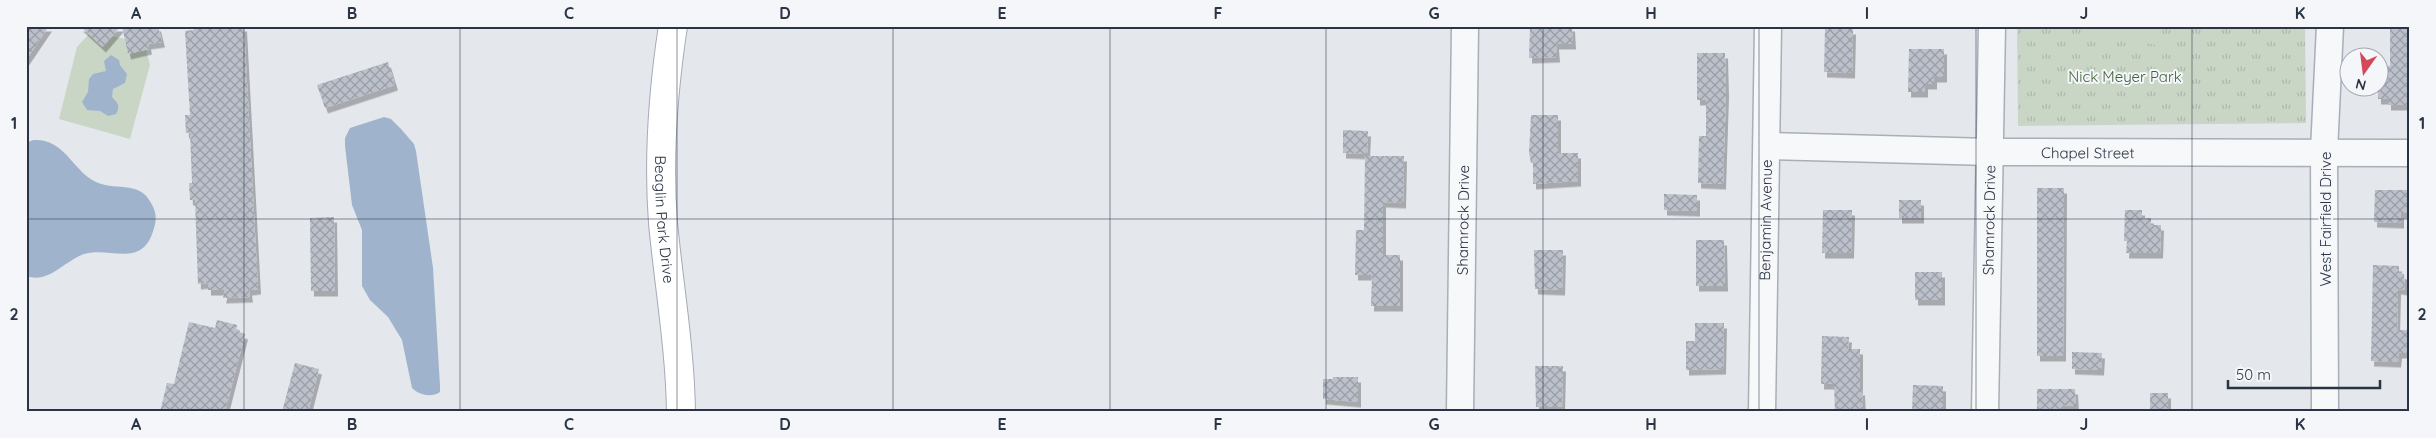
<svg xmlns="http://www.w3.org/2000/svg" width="2436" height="438" font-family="Quicksand,sans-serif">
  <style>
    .park { fill: url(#park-tufts) }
    .pitch { fill: #c9d6c5 }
    .water { fill: #9fb4cc }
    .building { fill: url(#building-cross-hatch); filter: url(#shadow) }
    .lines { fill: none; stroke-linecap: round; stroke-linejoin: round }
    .minor-casing { stroke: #a9aeb7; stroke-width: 29 }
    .major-casing { stroke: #a3abb8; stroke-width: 30 }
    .minor { stroke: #f7f8fa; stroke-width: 26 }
    .major { stroke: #fff; stroke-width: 28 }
    .grid { fill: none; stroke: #2b3445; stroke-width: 1; stroke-opacity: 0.55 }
    .labels { text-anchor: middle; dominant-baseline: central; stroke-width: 4; stroke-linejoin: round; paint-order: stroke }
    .park-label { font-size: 15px; fill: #3f6138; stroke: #f4f6f9 }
    .street-label { font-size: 15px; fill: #2b3445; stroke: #f4f6f9 }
    .neatline { fill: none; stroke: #2b3445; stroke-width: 2 }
    .grid-label { font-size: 16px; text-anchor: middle; font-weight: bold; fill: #2b3445 }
  </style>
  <defs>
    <pattern id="park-tufts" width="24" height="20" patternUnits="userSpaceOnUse" patternTransform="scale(1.25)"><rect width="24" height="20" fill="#c9d6c5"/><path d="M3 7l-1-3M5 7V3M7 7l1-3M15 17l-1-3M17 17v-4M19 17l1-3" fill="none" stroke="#adb8ab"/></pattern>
    <pattern id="building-cross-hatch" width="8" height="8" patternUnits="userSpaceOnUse" patternTransform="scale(1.25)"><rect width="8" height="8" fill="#bbc0ca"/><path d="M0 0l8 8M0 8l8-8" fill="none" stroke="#989da6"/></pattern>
    <filter id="shadow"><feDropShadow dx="3" dy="5.5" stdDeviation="0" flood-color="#0004"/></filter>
  </defs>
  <rect width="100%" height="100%" fill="#e4e7ec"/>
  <!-- park -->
  <path class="park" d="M 2017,26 L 2305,26 L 2306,123 L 2018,126 Z"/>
  <!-- pitch -->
  <path class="pitch" d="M 2063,26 L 2163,26 L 2160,46 Z
    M 89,34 L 103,47 L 112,36 L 125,39 L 128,54 L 146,50 L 150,65 L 130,139 L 59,119 L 77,47 Z"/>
  <!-- water -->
  <path class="water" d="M 111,55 L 119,60 L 120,65 L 127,74 L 125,83 L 113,89 L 112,97 C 117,102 121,106 116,114 L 108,116 L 100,111 L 87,110 L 82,102 L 88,92 L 89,79 L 93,74 L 106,71 L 104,61 Z
    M 384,117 L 391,119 L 401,129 L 414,144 L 416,151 L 433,268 L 440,386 L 440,392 C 431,398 419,395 412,388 L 402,340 L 388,317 L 370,300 L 362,286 L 362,230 L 352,205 L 345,146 L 345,138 L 350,128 Z
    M 33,140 C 64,138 71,168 94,181 C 113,192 139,179 151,203 C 156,211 157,219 154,228 C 143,270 110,246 84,254 C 64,261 49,284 26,276 L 26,143 Z"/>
  <!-- building -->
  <path class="building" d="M 26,26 L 49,26 L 26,60 Z
    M 80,26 L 121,26 L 103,47 Z
    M 122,26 L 158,26 L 162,42 L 148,44 L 149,49 L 128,54 Z
    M 194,26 L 244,26 L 258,289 L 249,290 L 250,297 L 223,298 L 225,290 L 208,290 L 208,283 L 198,284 L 195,200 L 190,200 L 189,183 L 192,183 L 190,132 L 186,133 L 185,115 L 190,115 L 185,31 L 194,30 Z
    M 1530,26 L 1572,26 L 1573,44 L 1556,44 L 1557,57 L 1529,58 Z
    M 1825,29 L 1853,29 L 1852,73 L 1824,72 Z
    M 2390,29 L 2410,29 L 2410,105 L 2388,105 L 2388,99 L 2378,99 L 2378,66 L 2390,66 Z
    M 1909,49 L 1944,49 L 1944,77 L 1934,77 L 1934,84 L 1925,84 L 1925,92 L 1908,92 Z
    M 1697,53 L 1725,53 L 1726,92 L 1723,184 L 1698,183 L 1699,136 L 1706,136 L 1706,100 L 1697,100 Z
    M 388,62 L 395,85 L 325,108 L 317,85 Z
    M 1531,115 L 1558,115 L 1558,153 L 1578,153 L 1578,181 L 1533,184 L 1533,162 L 1531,163 L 1529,153 Z
    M 1343,130 L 1368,131 L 1367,154 L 1343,153 Z
    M 1365,156 L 1404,156 L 1403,203 L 1383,202 L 1383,255 L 1400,255 L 1400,306 L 1371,306 L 1372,275 L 1355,275 L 1356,230 L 1364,230 Z
    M 2037,188 L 2064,188 L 2063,356 L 2037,356 Z
    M 2375,190 L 2410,190 L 2410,213 L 2401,213 L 2401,223 L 2374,222 Z
    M 1664,194 L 1697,195 L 1697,211 L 1664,210 Z
    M 1899,200 L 1921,200 L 1921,218 L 1899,218 Z
    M 1823,210 L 1852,210 L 1851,253 L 1822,253 Z
    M 2125,210 L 2142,210 L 2142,218 L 2151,218 L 2151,225 L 2161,225 L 2160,253 L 2126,253 L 2127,241 L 2124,241 Z
    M 334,217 L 335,291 L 311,291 L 310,218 Z
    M 1696,240 L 1724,240 L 1725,286 L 1696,286 Z
    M 1534,250 L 1563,250 L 1562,290 L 1535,289 Z
    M 2373,265 L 2399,266 L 2399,273 L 2404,274 L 2405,290 L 2398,289 L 2397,330 L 2410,330 L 2410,353 L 2399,353 L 2398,362 L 2371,361 Z
    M 1915,272 L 1942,272 L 1942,300 L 1915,300 Z
    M 217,320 L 237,325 L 236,331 L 245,334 L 225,412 L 160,412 L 167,383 L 174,384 L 189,322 L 215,328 Z
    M 1695,323 L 1724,323 L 1723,369 L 1686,370 L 1686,341 L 1695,341 Z
    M 1822,336 L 1849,337 L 1848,349 L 1860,349 L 1860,390 L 1862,390 L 1863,412 L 1835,412 L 1834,384 L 1821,384 Z
    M 2072,352 L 2102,353 L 2101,370 L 2072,369 Z
    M 295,363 L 319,369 L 308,412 L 282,412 Z
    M 1535,366 L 1563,366 L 1562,407 L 1536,407 Z
    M 1333,377 L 1358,377 L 1358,402 L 1323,399 L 1323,379 L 1333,379 Z
    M 1913,385 L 1943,386 L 1943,412 L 1912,412 Z
    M 2037,389 L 2075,389 L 2076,406 L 2063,405 L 2063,412 L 2037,412 Z
    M 2150,393 L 2168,393 L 2168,412 L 2150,412 Z"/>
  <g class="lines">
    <!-- minor casing -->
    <g class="minor-casing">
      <g id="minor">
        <path id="s1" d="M 1767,146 L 1990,152 L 2410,153"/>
        <path id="s2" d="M 1460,412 L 1465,26"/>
        <path id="s3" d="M 1762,412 L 1768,26"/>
        <path id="s4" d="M 1985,412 L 1992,26"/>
        <path d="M 2325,412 L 2324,151 L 2330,26"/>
      </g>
    </g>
    <!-- major casing -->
    <g class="major-casing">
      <g id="major">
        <path id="s5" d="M 673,26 C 663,91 658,157 663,223 C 669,286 680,348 681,412"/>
      </g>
    </g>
    <!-- minor -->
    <use href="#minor" class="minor"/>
    <!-- major -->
    <use href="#major" class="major"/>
  </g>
  <!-- grid -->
  <path class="grid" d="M 244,26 L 244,412M 460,26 L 460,412M 677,26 L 677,412M 893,26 L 893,412M 1110,26 L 1110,412M 1326,26 L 1326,412M 1543,26 L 1543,412M 1759,26 L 1759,412M 1976,26 L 1976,412M 2192,26 L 2192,412M 26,219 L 2410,219"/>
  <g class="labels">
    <!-- park labels -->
    <g class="park-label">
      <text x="2125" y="76">Nick Meyer Park</text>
    </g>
    <!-- street labels -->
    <g class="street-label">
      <text stroke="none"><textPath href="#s1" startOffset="321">Chapel Street</textPath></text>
      <text stroke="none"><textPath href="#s5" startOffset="194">Beaglin Park Drive</textPath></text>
      <text stroke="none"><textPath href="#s2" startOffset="192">Shamrock Drive</textPath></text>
      <text stroke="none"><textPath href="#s3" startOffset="192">Benjamin Avenue</textPath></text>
      <text stroke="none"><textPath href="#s4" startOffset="192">Shamrock Drive</textPath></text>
      <text transform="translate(2325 219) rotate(-90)">West Fairfield Drive</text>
    </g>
  </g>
  <!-- border -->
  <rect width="2436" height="438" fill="none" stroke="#f4f6f9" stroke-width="55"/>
  <!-- north arrow -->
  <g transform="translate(2364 72) rotate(194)"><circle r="24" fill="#f4f6f9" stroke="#a4a8b1"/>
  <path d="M0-4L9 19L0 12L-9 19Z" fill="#d1495b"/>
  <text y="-8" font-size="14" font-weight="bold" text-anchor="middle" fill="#2b3445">N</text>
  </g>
  <!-- scale -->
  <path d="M2228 380v8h152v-8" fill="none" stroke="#2b3445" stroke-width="2.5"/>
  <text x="2236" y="380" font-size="15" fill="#2b3445" stroke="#f4f6f9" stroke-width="4" paint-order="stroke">50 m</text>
  <rect x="28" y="28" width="2380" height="382" class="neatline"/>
  <g class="grid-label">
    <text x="136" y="19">A</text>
    <text x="352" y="19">B</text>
    <text x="569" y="19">C</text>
    <text x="785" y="19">D</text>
    <text x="1002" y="19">E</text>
    <text x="1218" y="19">F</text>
    <text x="1434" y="19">G</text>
    <text x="1651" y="19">H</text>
    <text x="1867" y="19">I</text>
    <text x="2084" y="19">J</text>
    <text x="2300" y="19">K</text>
    <text x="14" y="129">1</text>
    <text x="2422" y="129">1</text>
    <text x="14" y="320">2</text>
    <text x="2422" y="320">2</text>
    <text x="136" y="430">A</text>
    <text x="352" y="430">B</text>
    <text x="569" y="430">C</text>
    <text x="785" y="430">D</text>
    <text x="1002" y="430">E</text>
    <text x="1218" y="430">F</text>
    <text x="1434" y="430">G</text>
    <text x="1651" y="430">H</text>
    <text x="1867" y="430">I</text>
    <text x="2084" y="430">J</text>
    <text x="2300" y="430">K</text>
  </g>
</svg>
